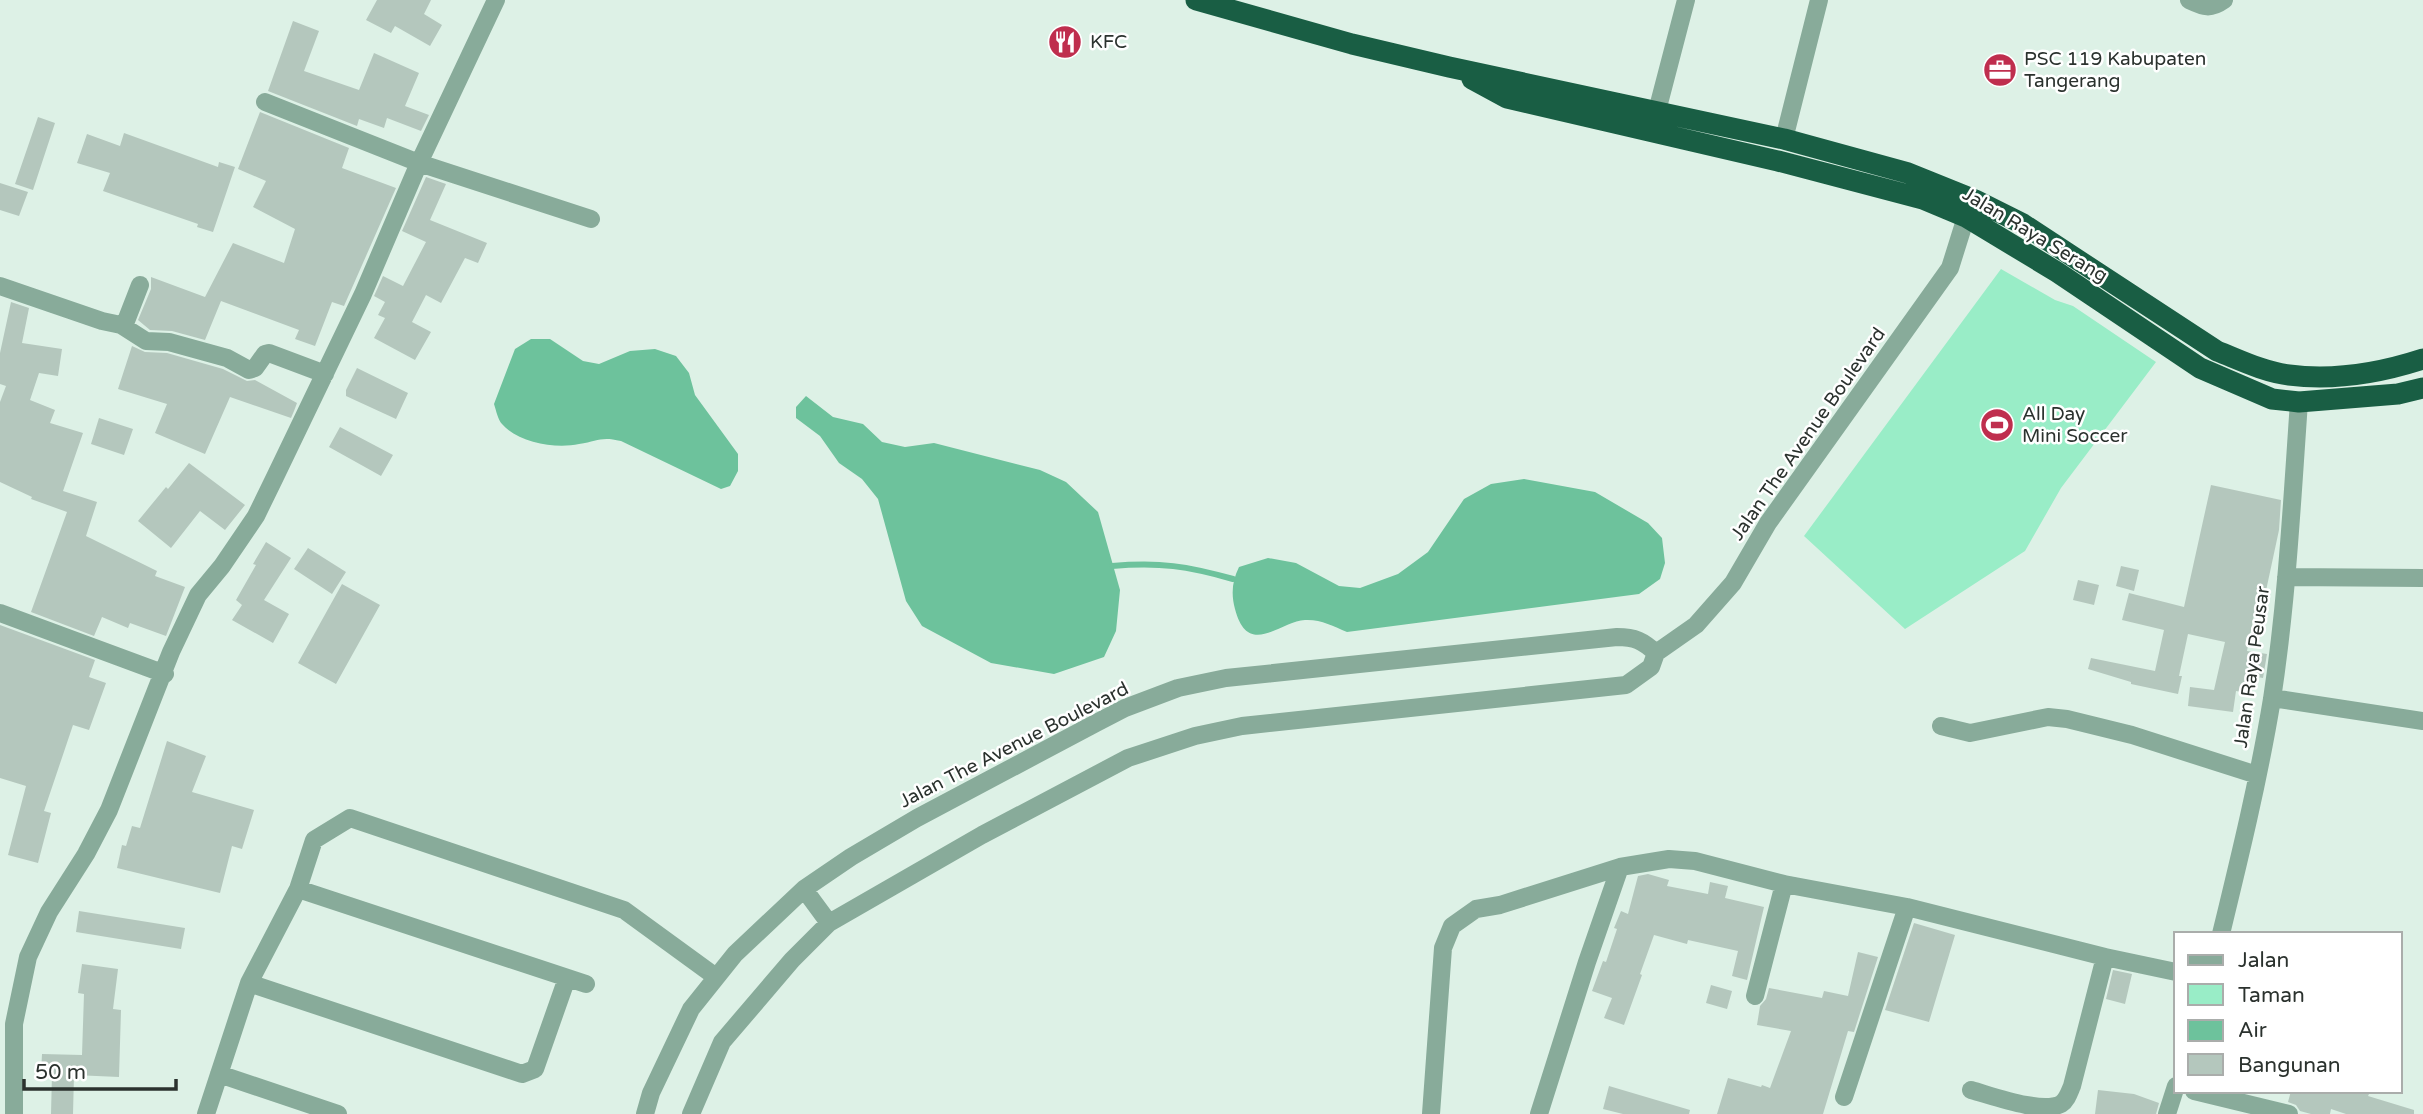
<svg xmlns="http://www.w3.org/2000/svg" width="2423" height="1114" font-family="'Varela Round',sans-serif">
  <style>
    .green { fill: #99edc7 }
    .water { fill: #6dc29c }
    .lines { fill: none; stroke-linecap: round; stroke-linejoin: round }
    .stream { stroke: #6dc29c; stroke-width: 6 }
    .building { fill: #b4c7bd }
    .street { stroke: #88ab9a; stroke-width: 18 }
    .highway { stroke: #195e44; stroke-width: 21 }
    .labels { text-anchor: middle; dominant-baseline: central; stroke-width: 5; stroke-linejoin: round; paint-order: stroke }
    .poi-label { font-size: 19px; fill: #2b322e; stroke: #fff; text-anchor: start }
    .street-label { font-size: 19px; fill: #2b322e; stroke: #fff }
  </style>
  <rect width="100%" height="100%" fill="#ddf1e6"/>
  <!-- green -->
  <path class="green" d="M 2001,269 L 2055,300 L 2073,306 L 2156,362 L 2061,488 L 2025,551 L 1905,629 L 1804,536 Z"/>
  <!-- water -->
  <path class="water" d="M 531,339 L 550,339 L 583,361 L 599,364 L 630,351 L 655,349 L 676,356 L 689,373 L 695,395 L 738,454 L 738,471 L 730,486 L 721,489 L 621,441 C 601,436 598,441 579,444 C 556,449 518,443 502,424 C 498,420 496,410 494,404 L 515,349 Z
    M 806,396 L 833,417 L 863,424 L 882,442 L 905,447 L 934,443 L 1040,470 L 1066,482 L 1098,512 L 1120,590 L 1116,631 L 1104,657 L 1054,674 L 991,663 L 922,626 L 906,601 L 878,499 L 862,479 L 839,463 L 820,436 L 796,418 L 796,407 Z
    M 1524,479 L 1595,492 L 1648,523 L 1662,538 L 1665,563 L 1660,579 L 1639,594 L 1347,632 C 1333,626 1320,619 1305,620 C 1280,621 1248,659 1235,609 C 1231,594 1232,581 1239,567 L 1268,558 L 1296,563 L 1339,586 L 1360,588 L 1398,574 L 1428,552 L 1464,499 L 1491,484 Z"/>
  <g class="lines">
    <!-- stream -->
    <path class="stream" d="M 1112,566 C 1160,562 1187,566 1233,579"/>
  </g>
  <!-- building -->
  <path class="building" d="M 377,0 L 431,0 L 424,14 L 442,25 L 430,46 L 395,26 L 391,33 L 366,20 Z
    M 293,21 L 319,31 L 304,71 L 359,90 L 374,53 L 419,73 L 405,106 L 429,115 L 421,131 L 387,118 L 384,128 L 359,119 L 357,126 L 268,91 Z
    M 260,112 L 349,148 L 342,168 L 396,188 L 344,306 L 332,302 L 315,346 L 295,339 L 299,330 L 221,301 L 205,340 L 172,331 L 150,330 L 138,320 L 151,289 L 151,277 L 205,297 L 233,243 L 284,263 L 295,229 L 253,207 L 266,181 L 238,169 Z
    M 38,117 L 55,123 L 33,190 L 15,184 Z
    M 124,133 L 218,167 L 219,162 L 235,167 L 213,232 L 197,227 L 198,224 L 103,191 L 110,173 L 77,163 L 87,134 L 120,146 Z
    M 426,177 L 446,184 L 430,220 L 487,243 L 478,263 L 465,258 L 441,303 L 426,295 L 412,322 L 431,332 L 415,360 L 374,338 L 385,318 L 378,315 L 385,302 L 374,296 L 383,276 L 403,286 L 426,242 L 402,231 Z
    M 0,183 L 28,192 L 19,216 L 0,210 Z
    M 11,302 L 29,308 L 22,343 L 62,349 L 58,376 L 39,373 L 30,400 L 55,410 L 50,423 L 83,433 L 63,491 L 97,502 L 86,536 L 157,571 L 155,576 L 185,587 L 166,636 L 130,623 L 128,628 L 102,617 L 94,636 L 31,612 L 67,512 L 31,499 L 32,497 L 0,482 L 0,402 L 6,386 L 0,384 L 0,353 Z
    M 132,346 L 145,352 L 167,353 L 223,369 L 247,381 L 255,380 L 297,403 L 294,411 L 291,418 L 230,397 L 205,454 L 155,433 L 167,404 L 118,389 Z
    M 357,368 L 408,393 L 396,419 L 346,396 L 346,390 Z
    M 99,418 L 133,429 L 124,455 L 91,444 Z
    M 340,427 L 393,455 L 381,476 L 329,447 Z
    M 189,463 L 245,505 L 225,530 L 200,511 L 171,548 L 138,521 L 166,487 L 168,489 Z
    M 2211,485 L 2281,500 L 2279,530 L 2264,600 L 2257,599 L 2247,651 L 2267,654 L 2263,678 L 2252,676 L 2248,693 L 2236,691 L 2233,712 L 2188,706 L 2190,687 L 2214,690 L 2225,642 L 2188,634 L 2179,676 L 2182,676 L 2178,694 L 2131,684 L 2131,682 L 2088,669 L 2091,658 L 2155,671 L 2164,630 L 2122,620 L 2129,593 L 2184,607 Z
    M 266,542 L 291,558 L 264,600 L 289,614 L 273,643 L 232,620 L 242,605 L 236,600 L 256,565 L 253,564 Z
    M 308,548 L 346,572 L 332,594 L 294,569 Z
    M 2121,566 L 2139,570 L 2134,591 L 2116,586 Z
    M 2078,580 L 2099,585 L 2094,605 L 2073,600 Z
    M 342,584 L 380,605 L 336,684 L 298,663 Z
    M 0,625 L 95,660 L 89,677 L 106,683 L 89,730 L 73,725 L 44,811 L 51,813 L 38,863 L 8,855 L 26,786 L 0,778 Z
    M 167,741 L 206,756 L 192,792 L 254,810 L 242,849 L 232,846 L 220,893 L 117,868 L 122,845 L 126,846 L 132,826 L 140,828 Z
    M 1648,874 L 1669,880 L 1667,886 L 1708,894 L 1710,882 L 1728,886 L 1725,898 L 1764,907 L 1747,980 L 1732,976 L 1738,951 L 1688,940 L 1687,944 L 1654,935 L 1640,974 L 1642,975 L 1624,1025 L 1604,1018 L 1612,998 L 1592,991 L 1603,961 L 1606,962 L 1617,929 L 1614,928 L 1621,911 L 1628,914 L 1638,876 Z
    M 79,911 L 185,928 L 181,949 L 76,932 Z
    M 1914,923 L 1955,935 L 1929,1022 L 1885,1010 Z
    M 1858,952 L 1878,957 L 1854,1032 L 1848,1031 L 1823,1114 L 1717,1114 L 1728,1078 L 1761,1087 L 1762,1085 L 1770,1088 L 1791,1031 L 1757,1025 L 1760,1006 L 1766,999 L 1769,988 L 1822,998 L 1824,991 L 1848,996 Z
    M 82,964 L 118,969 L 113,1009 L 121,1010 L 119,1077 L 74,1075 L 73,1114 L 51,1114 L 52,1074 L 41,1073 L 42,1054 L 82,1055 L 84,994 L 78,993 Z
    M 2113,970 L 2132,974 L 2125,1004 L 2106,999 Z
    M 1711,985 L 1732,991 L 1727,1009 L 1706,1003 Z
    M 1609,1086 L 1690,1110 L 1689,1114 L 1623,1114 L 1603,1109 Z
    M 2098,1090 L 2134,1094 L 2159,1103 L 2156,1114 L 2095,1114 Z
    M 2291,1091 L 2360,1091 L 2369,1094 L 2368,1096 L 2414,1110 L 2414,1114 L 2346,1114 L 2331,1109 L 2330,1114 L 2311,1114 L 2300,1111 L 2296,1105 L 2288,1102 Z"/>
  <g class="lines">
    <!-- street -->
    <path class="street" d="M 2189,0 C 2204,7 2210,10 2224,0
      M 265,102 L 419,163 L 591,219
      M 1657,111 L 1686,0
      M 1784,139 L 1819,0
      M 0,286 L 102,321 L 121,325 L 126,321 L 140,285
      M 121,325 L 146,341 L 169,342 L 227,358 L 249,370 L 255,368 L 265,354 L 269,353 L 325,374
      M 2286,577 L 2423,578
      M 0,613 L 165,674
      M 2272,698 L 2423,721
      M 1941,726 L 1970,733 L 2048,717 L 2067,719 L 2132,735 L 2257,775
      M 298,889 L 586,984
      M 804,889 L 829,923
      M 2221,934 C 2240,856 2259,778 2272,699 C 2287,601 2292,501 2299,402
      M 249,983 L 522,1074 L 535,1069 L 567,978
      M 1755,996 L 1784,884
      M 219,1074 L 338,1114
      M 1971,1090 C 1993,1096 2041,1114 2061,1104 C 2067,1100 2069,1093 2072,1086 L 2105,957
      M 2194,1091 L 2289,1114
      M 1844,1097 L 1907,907
      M 14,1114 L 14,1024 L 28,957 L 49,912 L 86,854 L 109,810 L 171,652 L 198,595 L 222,566 L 256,516 L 275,477 L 363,294 L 419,163 L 496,0
      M 206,1114 L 249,983 L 298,889 L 314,840 L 350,818 L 624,910 L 716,977
      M 645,1114 L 651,1093 L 691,1009 L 735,954 L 804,889 L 851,857 L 917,818 L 1096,723 L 1125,708 L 1178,688 L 1226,678 L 1617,637 C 1635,637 1643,641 1656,653
      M 691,1114 L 722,1042 L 792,960 L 829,923 L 982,835 L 1128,758 L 1195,736 L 1242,726 L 1626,685 L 1651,667 L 1656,653 L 1696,625 L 1733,583 L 1768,523 L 1950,268 L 1966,217 L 1971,207
      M 1431,1114 L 1443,948 L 1452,926 L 1476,909 L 1500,905 L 1620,867 L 1669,859 L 1695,861 L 1784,884 L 1907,907 L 2105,957 L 2176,972
      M 1539,1114 L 1587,962 L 1620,867
      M 2167,1114 L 2176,1086"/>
    <!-- highway -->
    <path class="highway" d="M 1196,0 L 1352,44 L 1449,67 L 1784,139 L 1908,173 L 1975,200 L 2023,224 L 2217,351 C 2240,360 2264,372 2289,375 C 2335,381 2380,373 2423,359
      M 1472,79 L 1507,98 L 1778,161 L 1923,199 L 1966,217 L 2057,272 L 2200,368 L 2272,399 L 2299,402 L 2398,394 L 2423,388"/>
  </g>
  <!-- icons -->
  <defs>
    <g id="restaurant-disc" transform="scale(1.75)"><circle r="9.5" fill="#bf2e4e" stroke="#fff"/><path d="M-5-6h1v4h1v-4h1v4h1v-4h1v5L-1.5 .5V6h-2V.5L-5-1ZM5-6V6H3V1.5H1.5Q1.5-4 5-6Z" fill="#fff"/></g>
    <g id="office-disc" transform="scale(1.75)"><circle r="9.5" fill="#bf2e4e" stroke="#fff"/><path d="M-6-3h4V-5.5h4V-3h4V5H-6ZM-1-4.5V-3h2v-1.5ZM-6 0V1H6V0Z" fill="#fff"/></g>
    <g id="stadium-disc" transform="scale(1.75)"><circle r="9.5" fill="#bf2e4e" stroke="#fff"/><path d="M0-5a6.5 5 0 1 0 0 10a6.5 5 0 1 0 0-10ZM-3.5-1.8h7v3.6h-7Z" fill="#fff"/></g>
  </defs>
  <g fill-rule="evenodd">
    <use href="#restaurant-disc" x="1065" y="42"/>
    <use href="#office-disc" x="2000" y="70"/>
    <use href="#stadium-disc" x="1997" y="425"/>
  </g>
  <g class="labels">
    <!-- poi labels -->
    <g class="poi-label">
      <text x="1090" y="42">KFC</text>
      <text x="2024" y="59">PSC 119 Kabupaten<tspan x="2024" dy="22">Tangerang</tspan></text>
      <text x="2022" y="414">All Day<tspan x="2022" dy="22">Mini Soccer</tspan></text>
    </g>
    <!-- street labels -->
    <g class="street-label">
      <text transform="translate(2035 235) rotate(31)">Jalan Raya Serang</text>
      <text transform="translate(1808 434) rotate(-55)">Jalan The Avenue Boulevard</text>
      <text transform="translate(2252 667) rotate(-82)">Jalan Raya Peusar</text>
      <text transform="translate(1014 745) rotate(-27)">Jalan The Avenue Boulevard</text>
    </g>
  </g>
  <!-- legend -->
  <rect x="2174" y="932" width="228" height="161" fill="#ffffff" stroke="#aaadab" stroke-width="2"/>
  <rect x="2188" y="955" width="35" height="10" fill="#88ab9a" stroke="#aaadab" stroke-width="2"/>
  <text x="2238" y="967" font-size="21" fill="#2b322e">Jalan</text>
  <rect x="2188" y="984" width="35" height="21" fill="#99edc7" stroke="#aaadab" stroke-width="2"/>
  <text x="2238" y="1002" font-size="21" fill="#2b322e">Taman</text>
  <rect x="2188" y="1020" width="35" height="21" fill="#6dc29c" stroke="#aaadab" stroke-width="2"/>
  <text x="2238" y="1037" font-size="21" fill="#2b322e">Air</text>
  <rect x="2188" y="1054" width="35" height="21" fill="#b4c7bd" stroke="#aaadab" stroke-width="2"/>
  <text x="2238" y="1072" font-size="21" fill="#2b322e">Bangunan</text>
  <!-- scale -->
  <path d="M24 1079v10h152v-10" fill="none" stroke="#2b322e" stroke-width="3.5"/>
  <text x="35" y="1079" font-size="21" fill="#2b322e" stroke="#ffffff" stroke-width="5" paint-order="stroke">50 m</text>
</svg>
